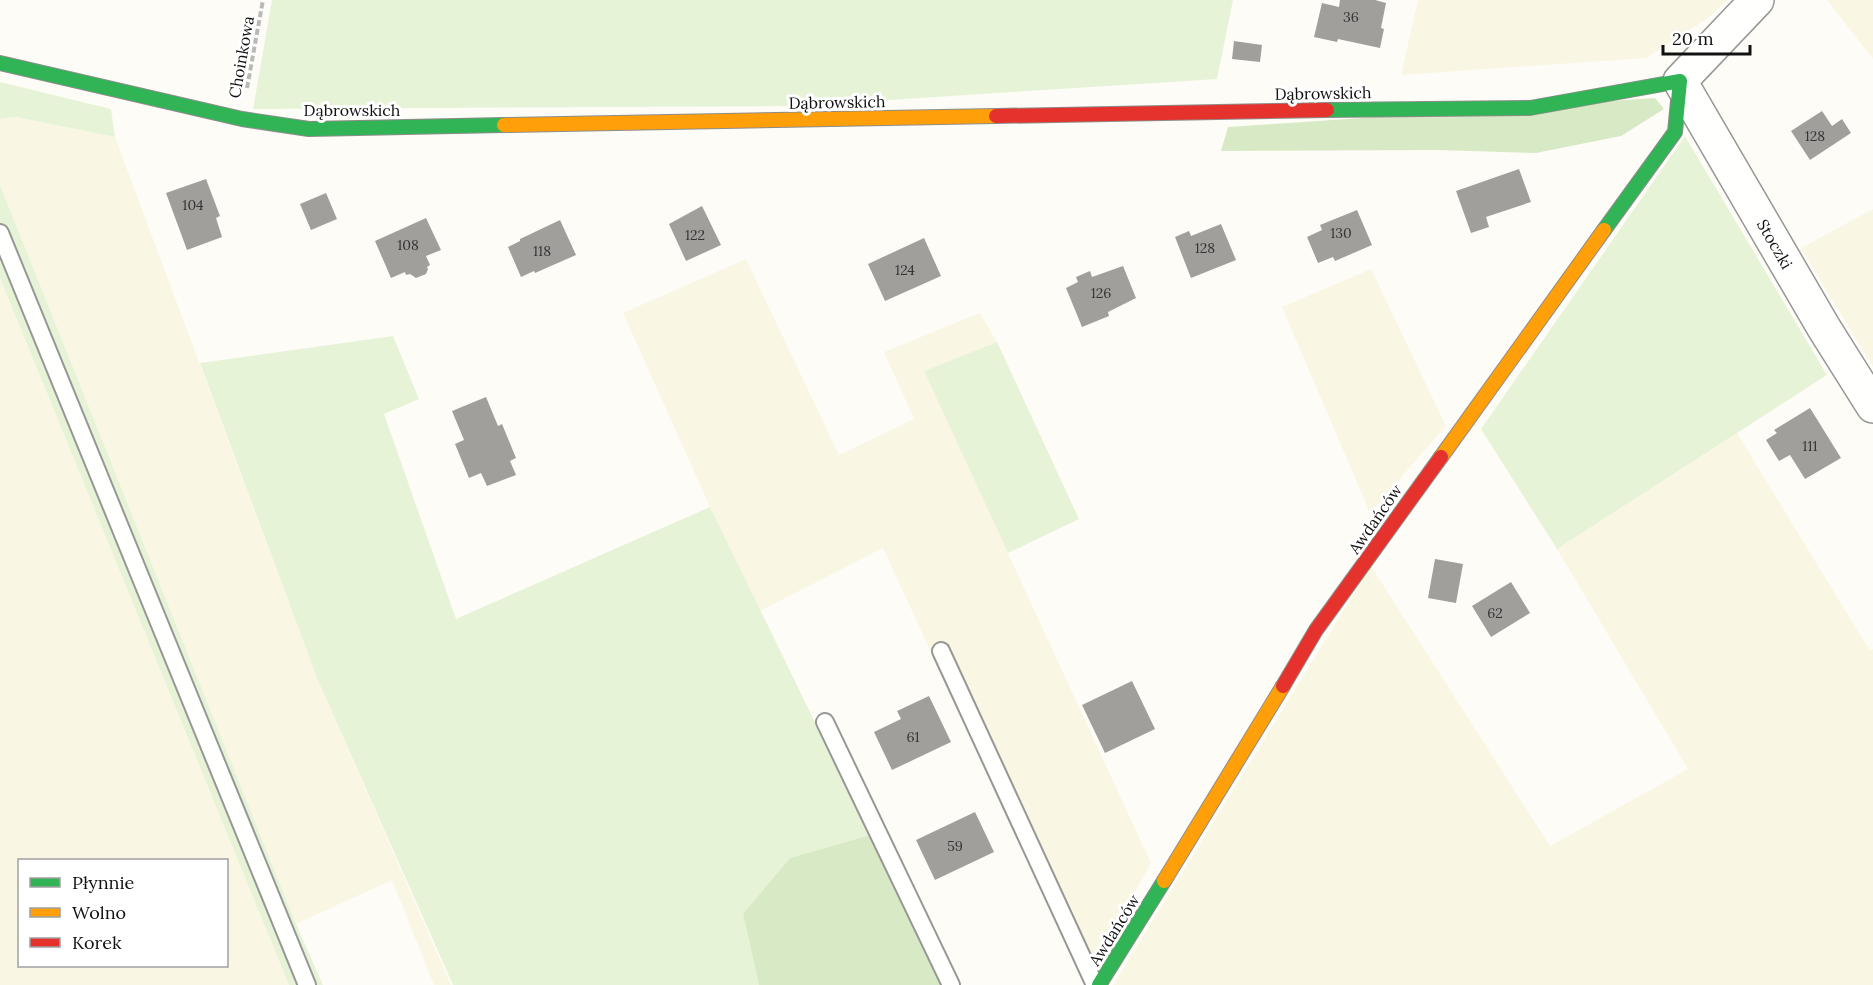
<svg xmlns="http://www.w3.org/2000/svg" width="1873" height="985" font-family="Lora,serif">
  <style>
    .farmland { fill: #f9f7e4; fill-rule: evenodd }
    .green { fill: #e7f3d7 }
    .forest { fill: #d8eac5 }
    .building { fill: #a19f9c }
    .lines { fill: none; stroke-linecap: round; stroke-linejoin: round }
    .lane-casing { stroke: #979795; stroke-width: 20 }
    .street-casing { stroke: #979795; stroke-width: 36 }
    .fast-casing { stroke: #8e8d8b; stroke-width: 16 }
    .slow-casing { stroke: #8e8d8b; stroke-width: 16 }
    .jam-casing { stroke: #8e8d8b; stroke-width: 16 }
    .path { stroke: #b9b9b8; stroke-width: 4; stroke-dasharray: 6 3; stroke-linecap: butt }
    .lane { stroke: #fffffe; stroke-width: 16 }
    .street { stroke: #fffffe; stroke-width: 33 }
    .fast { stroke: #30b455; stroke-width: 14 }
    .slow { stroke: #ff9f0a; stroke-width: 14 }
    .jam { stroke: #e5322d; stroke-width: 14 }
    .labels { text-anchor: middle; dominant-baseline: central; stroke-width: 6; stroke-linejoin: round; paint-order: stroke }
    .number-label { font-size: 14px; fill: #353434 }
    .street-label { font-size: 16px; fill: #111; stroke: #fff }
  </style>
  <rect width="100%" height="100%" fill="#fdfcf7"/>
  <!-- farmland -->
  <path class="farmland" d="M 1418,0 L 1727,0 L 1708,18 L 1646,58 L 1401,75 Z
    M 1827,0 L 1873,0 L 1873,59 Z
    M 16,117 L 115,137 L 317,678 L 451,985 L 434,985 L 392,880 L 296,924 L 0,185 L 0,119 Z
    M 1873,209 L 1873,367 L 1801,248 Z
    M 746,259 L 839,455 L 914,419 L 884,352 L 980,313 L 997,342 L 924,371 L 1151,863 L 1084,984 L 883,548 L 760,611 L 710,507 L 623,313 Z
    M 1371,269 L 1446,426 L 1370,513 L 1282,307 Z
    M 0,278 L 289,985 L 0,985 ZM 20,860 L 226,860 L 226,966 L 20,966 Z
    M 1737,433 L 1870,651 L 1873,649 L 1873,985 L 1113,985 L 1371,566 L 1550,846 L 1688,769 L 1557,549 Z"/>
  <!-- green -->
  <path class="green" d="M 272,0 L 1233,0 L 1217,79 L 795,106 L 253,109 Z
    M 0,82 L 111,109 L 115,137 L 16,117 L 0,119 Z
    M 1685,136 L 1827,375 L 1557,549 L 1481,429 Z
    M 0,185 L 296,924 L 323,985 L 289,985 L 0,278 Z
    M 393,336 L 419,399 L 384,414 L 456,619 L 710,507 L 870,835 L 790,858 L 743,914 L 759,985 L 453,985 L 317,678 L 200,363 Z
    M 997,342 L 1079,519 L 1008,553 L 924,371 Z"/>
  <!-- forest -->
  <path class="forest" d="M 1655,98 L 1664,109 L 1621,136 L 1536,153 L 1437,150 L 1221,151 L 1228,127 Z
    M 870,835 L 943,985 L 759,985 L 743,914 L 790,858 Z"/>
  <!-- building -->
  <path class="building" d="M 1340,0 L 1375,0 L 1386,3 L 1381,28 L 1384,29 L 1380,48 L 1338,39 L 1337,42 L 1314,37 L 1322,3 L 1339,7 Z
    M 1234,41 L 1262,45 L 1260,62 L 1232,59 Z
    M 1822,111 L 1832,126 L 1842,119 L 1851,133 L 1810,160 L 1791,131 Z
    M 1519,169 L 1531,202 L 1486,217 L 1489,227 L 1471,233 L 1456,191 Z
    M 206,179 L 220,216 L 216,218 L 222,237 L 187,250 L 166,193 Z
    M 326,193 L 337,219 L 311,230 L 300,204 Z
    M 702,206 L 721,245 L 686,261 L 669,224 Z
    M 1357,210 L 1372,245 L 1335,261 L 1333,257 L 1318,263 L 1307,237 L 1322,230 L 1320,225 Z
    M 426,218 L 441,250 L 426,256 L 430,265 L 427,267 L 428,269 L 426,274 L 416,278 L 410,274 L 406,275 L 405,272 L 391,278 L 375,241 Z
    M 560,220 L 576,255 L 535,273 L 534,271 L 521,277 L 508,247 L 520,241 L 520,239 Z
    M 1221,224 L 1236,260 L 1191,278 L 1175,237 L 1189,231 L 1191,236 Z
    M 924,238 L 941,276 L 885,301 L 868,264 Z
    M 1123,266 L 1136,298 L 1108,312 L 1109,316 L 1082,327 L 1066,288 L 1078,282 L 1076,277 L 1090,271 L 1092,277 Z
    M 486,397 L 498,426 L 502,424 L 516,458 L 510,461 L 516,475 L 487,486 L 481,473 L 469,478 L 455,444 L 464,440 L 452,411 Z
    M 1810,408 L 1841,458 L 1805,479 L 1790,455 L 1779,461 L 1766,440 L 1777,433 L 1774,430 Z
    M 1435,559 L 1463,564 L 1456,603 L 1428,598 Z
    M 1511,582 L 1530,613 L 1491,637 L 1472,606 Z
    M 1132,681 L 1155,729 L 1105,753 L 1082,705 Z
    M 929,696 L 951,742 L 892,770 L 874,732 L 901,719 L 897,711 Z
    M 975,812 L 994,852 L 935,880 L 916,840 Z"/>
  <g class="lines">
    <!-- lane casing -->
    <g class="lane-casing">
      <path id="lane" d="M 0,233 L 307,985
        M 941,651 L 1095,985
        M 825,722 L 951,985"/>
    </g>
    <!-- street casing -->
    <g class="street-casing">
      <path id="street" d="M 1757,0 L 1680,81 L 1824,328 L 1873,406"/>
    </g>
    <!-- fast casing -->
    <g class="fast-casing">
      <path id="fast" d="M 0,63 L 242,119 L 309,129 L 504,125
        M 1327,110 L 1530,108 L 1680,81 L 1675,132 L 1604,230
        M 1099,985 L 1164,881"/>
    </g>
    <!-- slow casing -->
    <g class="slow-casing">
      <path id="slow" d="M 504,125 L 996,116
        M 1441,457 L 1604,230
        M 1164,881 L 1283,686"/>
    </g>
    <!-- jam casing -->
    <g class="jam-casing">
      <path id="jam" d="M 996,116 L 1327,110
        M 1283,686 L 1316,630 L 1441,457"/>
    </g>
    <!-- path -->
    <path class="path" d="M 247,88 L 263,0"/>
    <!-- lane -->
    <use href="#lane" class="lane"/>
    <!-- street -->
    <use href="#street" class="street"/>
    <!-- fast -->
    <use href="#fast" class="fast"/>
    <!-- slow -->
    <use href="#slow" class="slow"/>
    <!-- jam -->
    <use href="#jam" class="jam"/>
  </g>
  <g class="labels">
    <!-- number labels -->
    <g class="number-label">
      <text x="1351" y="17">36</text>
      <text x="1815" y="136">128</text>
      <text x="193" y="205">104</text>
      <text x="1341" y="233">130</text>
      <text x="695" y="235">122</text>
      <text x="408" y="245">108</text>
      <text x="1205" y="248">128</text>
      <text x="542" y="251">118</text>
      <text x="905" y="270">124</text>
      <text x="1101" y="293">126</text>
      <text x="1810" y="446">111</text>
      <text x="1495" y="613">62</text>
      <text x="913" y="737">61</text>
      <text x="955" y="846">59</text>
    </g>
    <!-- street labels -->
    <g class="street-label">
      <text transform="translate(241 57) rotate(-80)">Choinkowa</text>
      <text transform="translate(1323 93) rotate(-1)">Dąbrowskich</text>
      <text transform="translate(837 102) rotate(-1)">Dąbrowskich</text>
      <text x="352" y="110">Dąbrowskich</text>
      <text transform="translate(1775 244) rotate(60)">Stoczki</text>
      <text transform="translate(1375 519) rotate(-55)">Awdańców</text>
      <text transform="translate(1114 930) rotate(-58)">Awdańców</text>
    </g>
  </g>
  <!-- legend -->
  <rect x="18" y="859" width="210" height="108" fill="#ffffff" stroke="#a0a0a0" stroke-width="1.5"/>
  <rect x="30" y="878" width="30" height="9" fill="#30b455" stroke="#a0a0a0" stroke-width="1.5"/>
  <text x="72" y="889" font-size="18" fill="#111111">Płynnie</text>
  <rect x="30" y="908" width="30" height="9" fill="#ff9f0a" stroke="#a0a0a0" stroke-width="1.5"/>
  <text x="72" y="919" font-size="18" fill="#111111">Wolno</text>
  <rect x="30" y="938" width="30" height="9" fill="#e5322d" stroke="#a0a0a0" stroke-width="1.5"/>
  <text x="72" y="949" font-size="18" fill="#111111">Korek</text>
  <!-- scale -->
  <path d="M1663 45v9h87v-9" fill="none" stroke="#111111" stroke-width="3"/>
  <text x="1672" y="45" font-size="18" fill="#111111" stroke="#ffffff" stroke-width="4.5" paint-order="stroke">20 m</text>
</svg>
